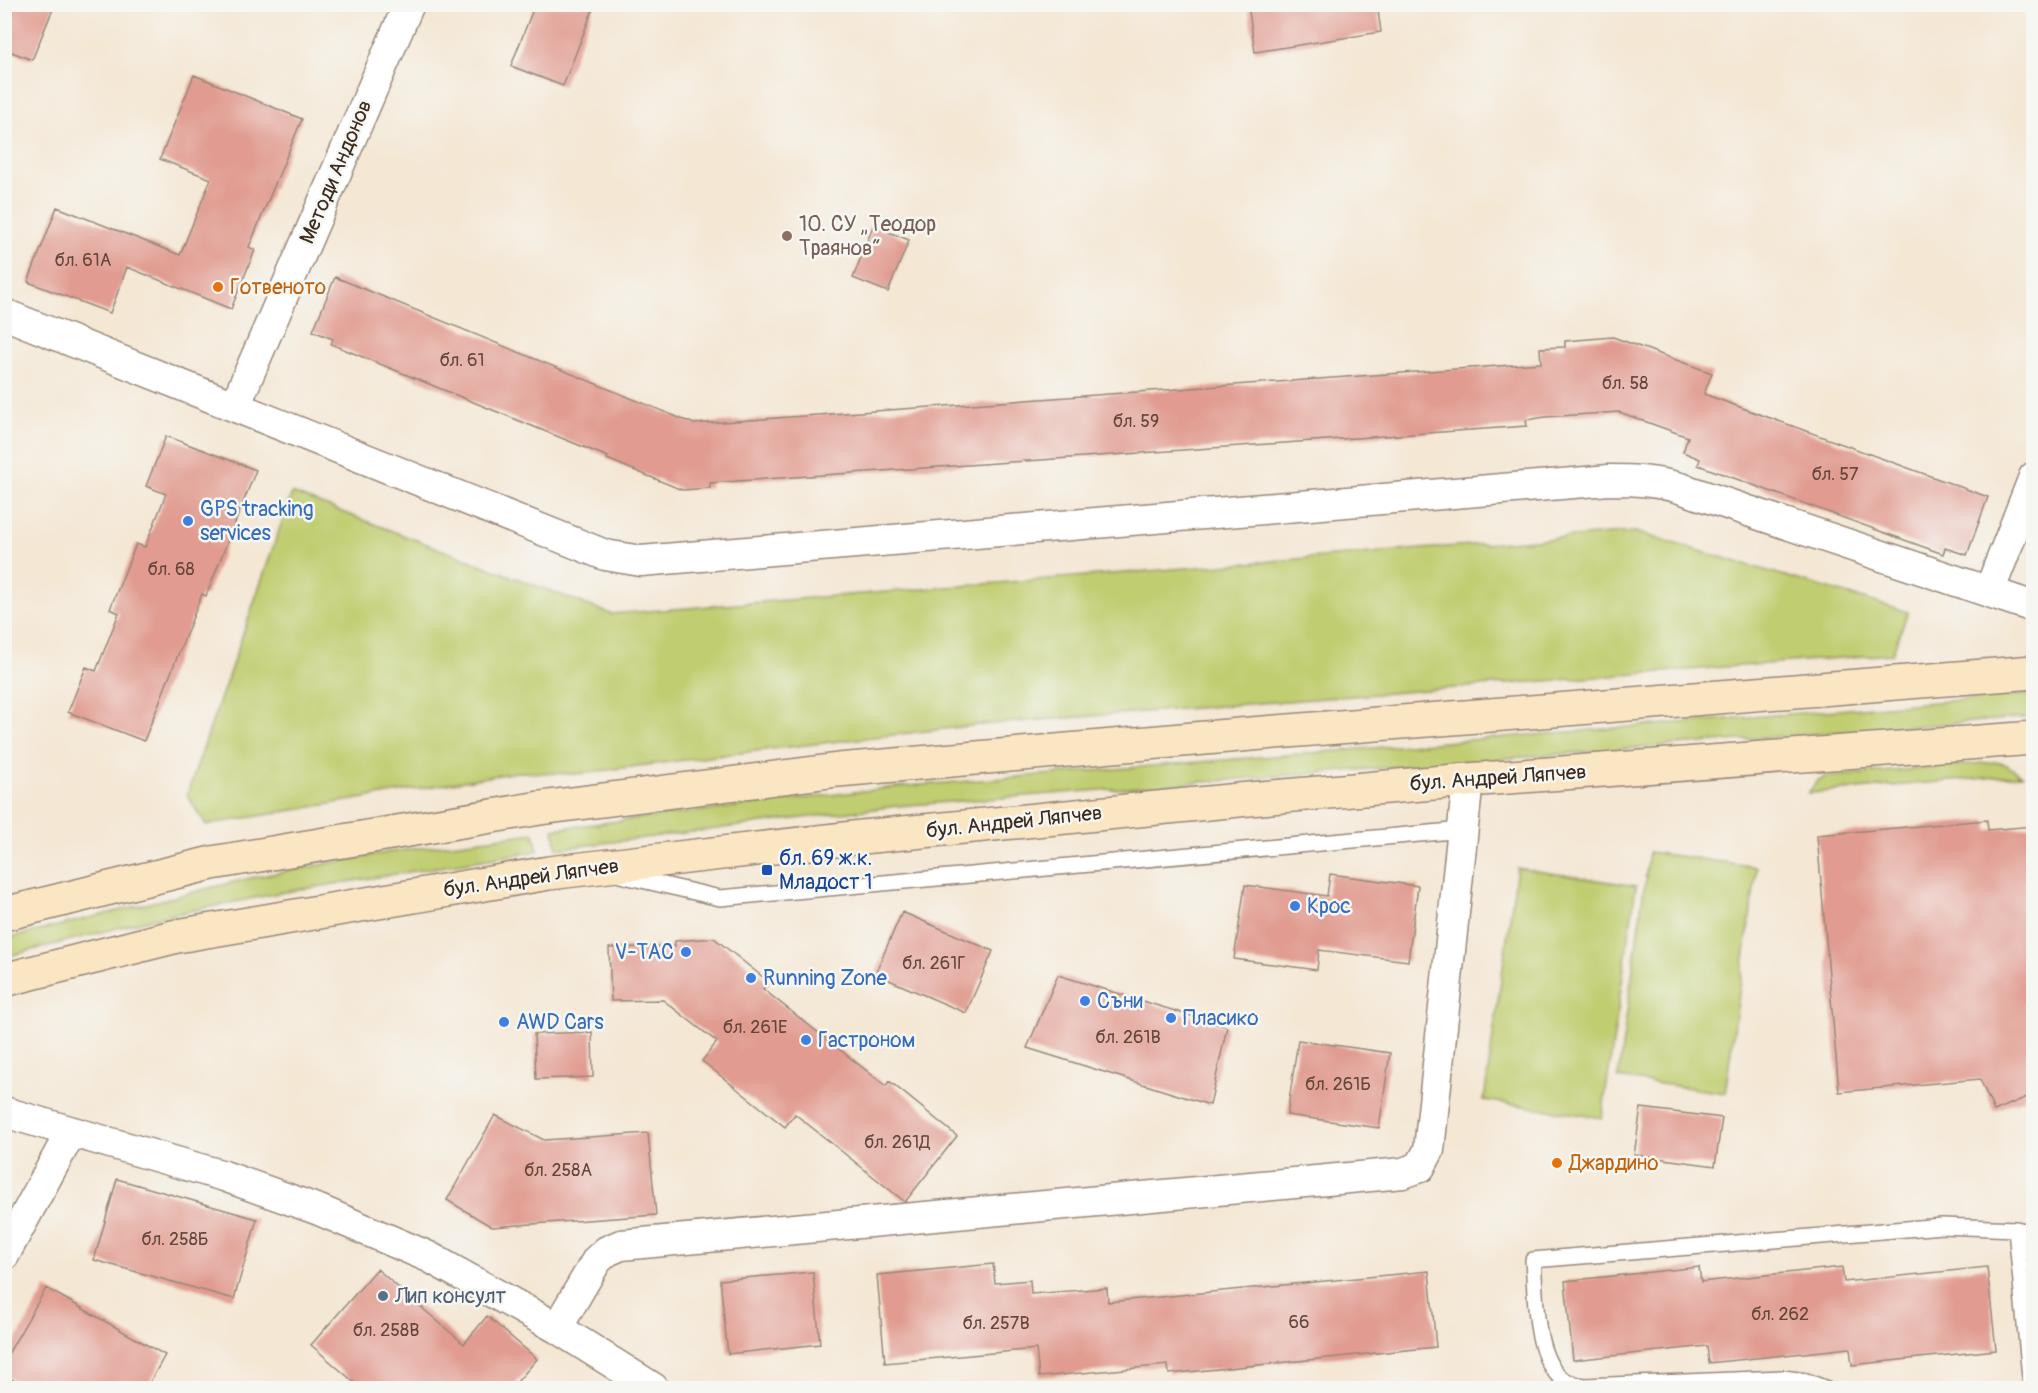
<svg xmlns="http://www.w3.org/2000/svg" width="2038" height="1393" font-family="Pangolin,sans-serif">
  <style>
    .green { fill: #c0cd6f; stroke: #7e7c46; stroke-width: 1.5 }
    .building { fill: #e19b90 }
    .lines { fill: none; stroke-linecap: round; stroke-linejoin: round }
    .service-casing { stroke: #988879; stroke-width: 18 }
    .minor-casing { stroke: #988879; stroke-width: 33 }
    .secondary-casing { stroke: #988879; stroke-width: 36 }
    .service { stroke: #fff; stroke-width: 15 }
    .minor { stroke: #fff; stroke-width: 30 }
    .secondary { stroke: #fbe6c4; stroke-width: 33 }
    .education-dot { fill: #8d6e63; stroke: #f6f6f2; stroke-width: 2 }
    .food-dot { fill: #e8710a; stroke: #f6f6f2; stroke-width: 2 }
    .shop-dot { fill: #3f7fe0; stroke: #f6f6f2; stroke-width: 2 }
    .transit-dot { fill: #1a4fb4; stroke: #f6f6f2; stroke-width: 2 }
    .service-dot { fill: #5c6f8a; stroke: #f6f6f2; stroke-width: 2 }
    .labels { text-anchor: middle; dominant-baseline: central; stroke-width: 5; stroke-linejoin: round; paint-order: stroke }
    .number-label { font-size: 18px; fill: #64463a }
    .street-label { font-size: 21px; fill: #3b2a1e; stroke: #f6f6f2 }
    .education-label { font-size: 21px; fill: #785e54; stroke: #f6f6f2; text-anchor: start }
    .food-label { font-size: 21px; fill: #c56008; stroke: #f6f6f2; text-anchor: start }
    .shop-label { font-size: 21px; fill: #366cbe; stroke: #f6f6f2; text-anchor: start }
    .transit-label { font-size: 21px; fill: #164399; stroke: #f6f6f2; text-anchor: start }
    .service-label { font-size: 21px; fill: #4e5e75; stroke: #f6f6f2; text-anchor: start }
  </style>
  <rect width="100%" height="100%" fill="#f6f6f2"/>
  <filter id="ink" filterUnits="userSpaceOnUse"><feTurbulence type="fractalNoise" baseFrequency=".0167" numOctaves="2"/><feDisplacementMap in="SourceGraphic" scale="12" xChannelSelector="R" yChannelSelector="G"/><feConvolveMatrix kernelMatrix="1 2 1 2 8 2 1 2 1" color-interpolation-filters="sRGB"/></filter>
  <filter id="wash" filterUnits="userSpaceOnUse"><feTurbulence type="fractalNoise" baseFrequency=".008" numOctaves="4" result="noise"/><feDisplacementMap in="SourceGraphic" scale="24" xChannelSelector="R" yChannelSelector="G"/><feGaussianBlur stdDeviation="1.35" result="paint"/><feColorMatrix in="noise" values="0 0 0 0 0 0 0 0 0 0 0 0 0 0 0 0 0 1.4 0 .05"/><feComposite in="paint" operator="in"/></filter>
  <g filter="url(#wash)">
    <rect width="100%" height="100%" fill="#f4e7d4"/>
    <!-- green -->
    <path class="green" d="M 292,493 L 611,614 L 1635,532 L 1908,612 L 1892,654 L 978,725 L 771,749 L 576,774 L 517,772 L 206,825 L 187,795 Z
      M 2033,694 L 2033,717 L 897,806 L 557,849 L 554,829 L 896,787 Z
      M 1995,762 L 2005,764 L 2022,775 L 1808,793 L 1818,780 L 1825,777 Z
      M 534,833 L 538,851 L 279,893 L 156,918 L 5,957 L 5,939 L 250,878 L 390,852 Z
      M 1649,852 L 1757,867 L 1725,1093 L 1618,1078 Z
      M 1517,868 L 1636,886 L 1602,1118 L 1484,1100 Z"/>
    <g id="blocks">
      <!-- building -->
      <path class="building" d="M 4,4 L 55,4 L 32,60 L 4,49 Z
        M 535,4 L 595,4 L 563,86 L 511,66 Z
        M 1248,4 L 1377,4 L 1381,32 L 1255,52 Z
        M 194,75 L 302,119 L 249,247 L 255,250 L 231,309 L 127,267 L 110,313 L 28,282 L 57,207 L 180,255 L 211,179 L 160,159 Z
        M 873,226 L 909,240 L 888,292 L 853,278 Z
        M 335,277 L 694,424 L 1541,363 L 1540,348 L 1565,347 L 1565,341 L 1613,337 L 1712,373 L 1704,394 L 1988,497 L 1967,555 L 1945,548 L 1943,554 L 1698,465 L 1700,459 L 1683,452 L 1688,437 L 1619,412 L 1545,417 L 1526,420 L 1527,426 L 710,483 L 710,488 L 682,490 L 607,459 L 608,457 L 331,344 L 333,339 L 313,331 Z
        M 166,436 L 256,470 L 206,596 L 202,594 L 144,741 L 68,712 L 86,667 L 96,671 L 119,613 L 110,609 L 136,544 L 145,547 L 166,494 L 146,486 Z
        M 1987,820 L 1988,830 L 2034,826 L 2034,1094 L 1994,1111 L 1980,1079 L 1839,1092 L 1817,835 Z
        M 1330,874 L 1418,886 L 1408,961 L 1319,950 L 1317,970 L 1234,959 L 1245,885 L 1327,896 Z
        M 902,912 L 993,951 L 966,1013 L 875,974 Z
        M 714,938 L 769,982 L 763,989 L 886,1086 L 889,1081 L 957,1136 L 905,1202 L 795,1114 L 785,1127 L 702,1061 L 717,1042 L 663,1000 L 611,1001 L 609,948 L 675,946 L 675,941 Z
        M 1058,975 L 1227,1027 L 1210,1105 L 1027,1048 Z
        M 592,1032 L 593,1077 L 536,1079 L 534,1034 Z
        M 1298,1040 L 1390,1053 L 1379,1128 L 1287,1115 Z
        M 1641,1108 L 1722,1118 L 1715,1166 L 1634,1155 Z
        M 495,1115 L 544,1140 L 648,1133 L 656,1215 L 492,1227 L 447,1200 Z
        M 117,1179 L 257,1219 L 234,1299 L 94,1260 Z
        M 993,1264 L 995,1283 L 1030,1280 L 1031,1294 L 1107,1288 L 1108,1302 L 1429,1271 L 1436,1347 L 1169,1374 L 1168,1365 L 1039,1377 L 1036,1349 L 885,1363 L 877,1275 Z
        M 1699,1267 L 1701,1282 L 1842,1267 L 1844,1282 L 1987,1267 L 1996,1350 L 1852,1365 L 1850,1348 L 1709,1363 L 1707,1346 L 1573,1360 L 1565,1281 Z
        M 377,1269 L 464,1344 L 487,1316 L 537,1359 L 511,1389 L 362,1389 L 311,1345 Z
        M 813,1272 L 820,1344 L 728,1354 L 720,1280 Z
        M 46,1288 L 165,1355 L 146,1389 L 28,1389 L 4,1375 L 4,1361 Z"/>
    </g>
  </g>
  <g filter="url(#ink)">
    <use href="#blocks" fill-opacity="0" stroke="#988879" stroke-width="1.5"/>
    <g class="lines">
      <!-- service casing -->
      <g class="service-casing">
        <path id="service" d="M 620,875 L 720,898 L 1463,830
          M 2016,1229 L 2031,1388
          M 1824,1388 L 1806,1381 L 1783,1378 L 1585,1386 C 1575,1384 1566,1383 1559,1376 C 1533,1352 1536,1292 1533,1260 L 1942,1226 L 2016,1229 L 2034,1233"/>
      </g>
      <!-- minor casing -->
      <g class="minor-casing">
        <path id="minor" d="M 4,314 L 605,555 L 641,561 L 1609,480 C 1634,480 1656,481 1680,488 L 2034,607
          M 235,406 L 409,4
          M 1989,592 L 2034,477
          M 4,1112 L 224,1176 L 319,1210 L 429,1257 L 557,1328 L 653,1388
          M 4,1255 L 71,1132
          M 557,1328 L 597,1260 L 607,1251 L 621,1245 L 1403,1173 L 1420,1167 L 1429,1150 L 1468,780"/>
      </g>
      <!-- secondary casing -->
      <g class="secondary-casing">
        <path id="secondary" d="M 4,914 L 212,863 L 540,808 L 838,770 L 1251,734 L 2034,672
          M 4,980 L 177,936 L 549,873 L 591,868 L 862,837 L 1249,799 L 1468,780 L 2034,738"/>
      </g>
      <!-- service -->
      <use href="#service" class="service"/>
      <!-- minor -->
      <use href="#minor" class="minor"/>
      <!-- secondary -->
      <use href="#secondary" class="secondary"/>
    </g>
  </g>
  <!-- markers -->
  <circle class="education-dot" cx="787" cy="236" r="6"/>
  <g class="food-dot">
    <circle cx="218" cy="287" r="6"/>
    <circle cx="1557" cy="1163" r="6"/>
  </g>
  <g class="shop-dot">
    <circle cx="188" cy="521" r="6"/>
    <circle cx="1295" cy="906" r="6"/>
    <circle cx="686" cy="952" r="6"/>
    <circle cx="751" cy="978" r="6"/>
    <circle cx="1085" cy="1001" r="6"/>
    <circle cx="1171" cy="1018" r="6"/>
    <circle cx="504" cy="1022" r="6"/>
    <circle cx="806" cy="1040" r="6"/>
  </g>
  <rect class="transit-dot" x="761" y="864" width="12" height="12" rx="3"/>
  <circle class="service-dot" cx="383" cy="1296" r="6"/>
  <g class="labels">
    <!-- number labels -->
    <g class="number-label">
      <text x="83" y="260">бл. 61А</text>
      <text x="462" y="360">бл. 61</text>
      <text x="1625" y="383">бл. 58</text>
      <text x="1136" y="421">бл. 59</text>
      <text x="1835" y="474">бл. 57</text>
      <text x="171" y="569">бл. 68</text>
      <text x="934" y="963">бл. 261Г</text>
      <text x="755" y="1027">бл. 261Е</text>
      <text x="1128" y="1037">бл. 261В</text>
      <text x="1338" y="1084">бл. 261Б</text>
      <text x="897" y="1142">бл. 261Д</text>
      <text x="558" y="1170">бл. 258А</text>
      <text x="175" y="1239">бл. 258Б</text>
      <text x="1780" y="1314">бл. 262</text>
      <text x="1299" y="1322">66</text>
      <text x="996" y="1323">бл. 257В</text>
      <text x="386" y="1330">бл. 258В</text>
    </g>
    <!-- street labels -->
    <g class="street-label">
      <text transform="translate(336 172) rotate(-67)">Методи Андонов</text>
      <text transform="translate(1498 778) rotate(-4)">бул. Андрей Ляпчев</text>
      <text transform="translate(1014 822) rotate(-6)">бул. Андрей Ляпчев</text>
      <text transform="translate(531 878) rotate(-8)">бул. Андрей Ляпчев</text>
    </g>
    <!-- education labels -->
    <g class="education-label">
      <text x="799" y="224">10. СУ „Теодор<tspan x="799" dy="24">Траянов“</tspan></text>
    </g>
    <!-- food labels -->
    <g class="food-label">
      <text x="230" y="287">Готвеното</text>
      <text x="1569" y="1163">Джардино</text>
    </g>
    <!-- shop labels -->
    <g class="shop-label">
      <text x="200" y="509">GPS tracking<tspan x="200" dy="24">services</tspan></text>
      <text x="1307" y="906">Крос</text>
      <text x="674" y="952" text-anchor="end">V-TAC</text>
      <text x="763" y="978">Running Zone</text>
      <text x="1097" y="1001">Съни</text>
      <text x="1183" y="1018">Пласико</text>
      <text x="516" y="1022">AWD Cars</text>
      <text x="818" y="1040">Гастроном</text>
    </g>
    <!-- transit labels -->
    <g class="transit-label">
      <text x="779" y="858">бл. 69 ж.к.<tspan x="779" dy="24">Младост 1</tspan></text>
    </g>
    <!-- service labels -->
    <g class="service-label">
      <text x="395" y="1296">Лип консулт</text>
    </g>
  </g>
  <!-- margin -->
  <rect width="2038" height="1393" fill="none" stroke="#f6f6f2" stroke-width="24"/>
</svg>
